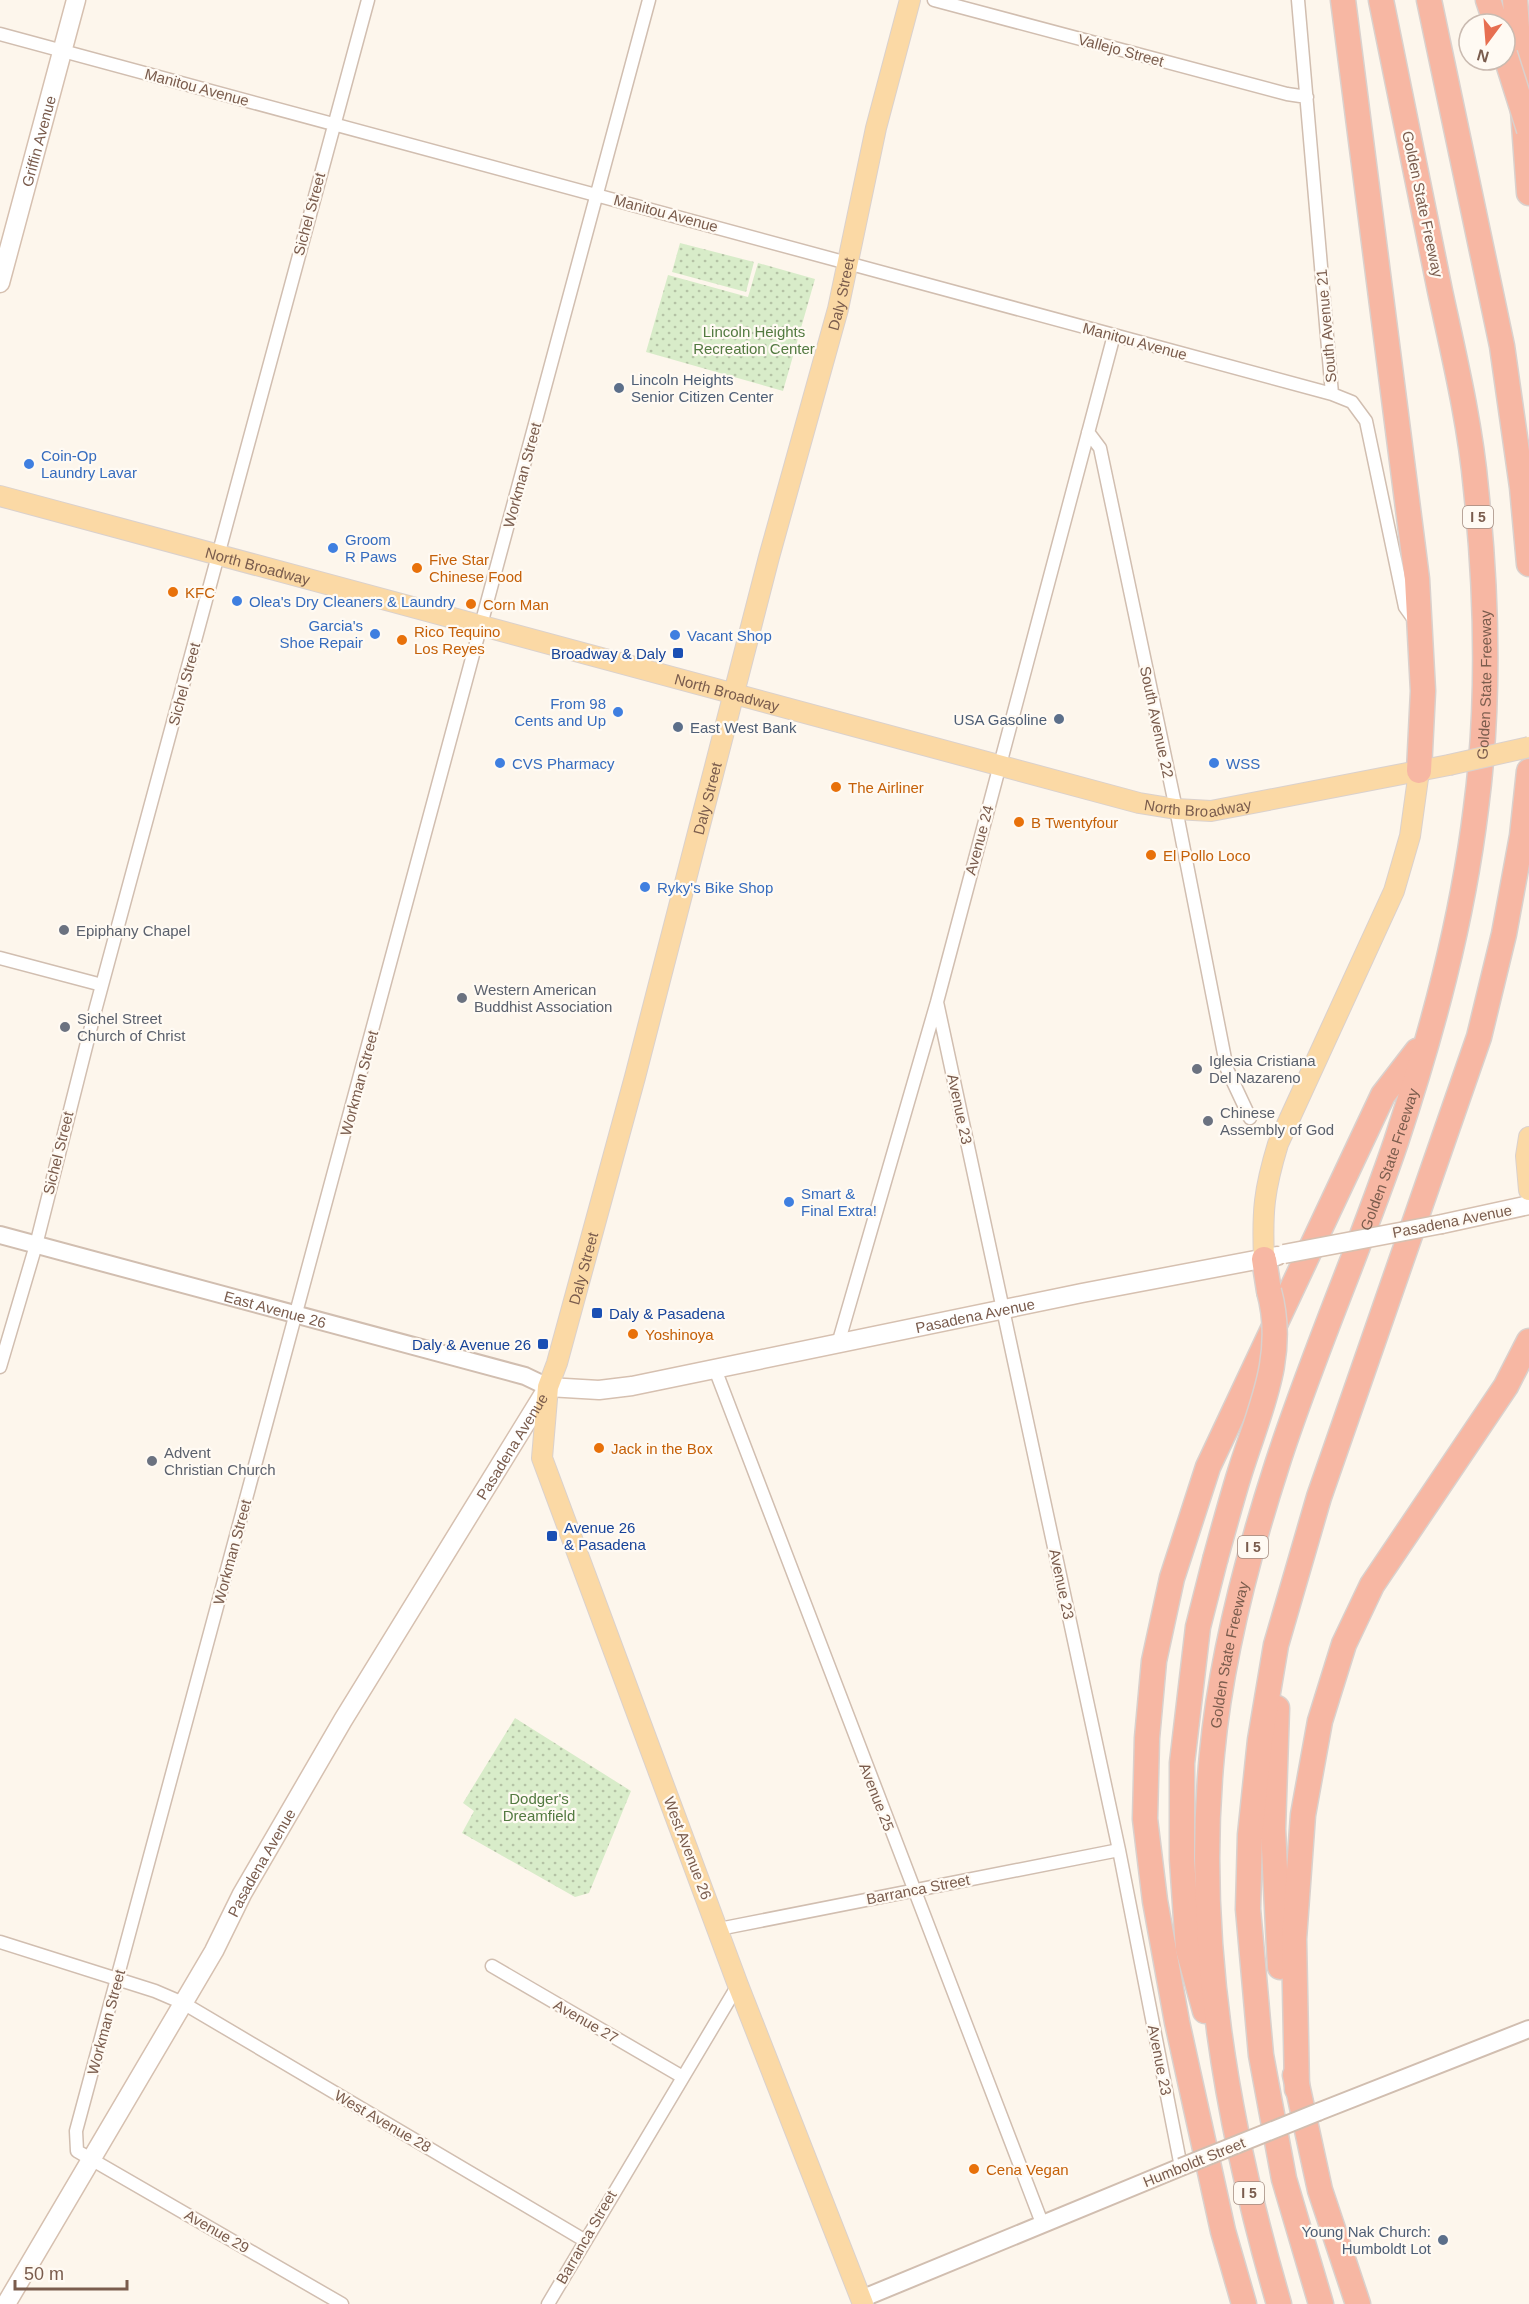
<svg xmlns="http://www.w3.org/2000/svg" width="1529" height="2304" font-family="Arial,sans-serif">
  <style>
    .park { fill: url(#park-dots) }
    .lines { fill: none; stroke-linecap: round; stroke-linejoin: round }
    .minor-casing { stroke: #d1beb0; stroke-width: 15 }
    .tertiary-casing { stroke: #d1beb0; stroke-width: 20 }
    .secondary-casing { stroke: #d6c0b0; stroke-width: 21 }
    .primary-casing { stroke: #dad1cd; stroke-width: 22 }
    .motorway-casing { stroke: #dad1cd; stroke-width: 27 }
    .minor { stroke: #fff; stroke-width: 12 }
    .tertiary { stroke: #fff; stroke-width: 16 }
    .secondary { stroke: #fff; stroke-width: 18 }
    .primary { stroke: #fbd9a5; stroke-width: 20 }
    .motorway { stroke: #f7b7a3; stroke-width: 24 }
    .tertiary-bridge-casing { stroke: #d1beb0; stroke-width: 20; stroke-linecap: butt }
    .secondary-bridge-casing { stroke: #d6c0b0; stroke-width: 21; stroke-linecap: butt }
    .primary-bridge-casing { stroke: #dad1cd; stroke-width: 22; stroke-linecap: butt }
    .motorway-bridge-casing { stroke: #dad1cd; stroke-width: 27; stroke-linecap: butt }
    .tertiary-bridge { stroke: #fff; stroke-width: 16 }
    .secondary-bridge { stroke: #fff; stroke-width: 18 }
    .primary-bridge { stroke: #fbd9a5; stroke-width: 20 }
    .motorway-bridge { stroke: #f7b7a3; stroke-width: 24 }
    .service-dot { fill: #5c6f8a; stroke: #fffaf3; stroke-width: 2 }
    .shop-dot { fill: #3f7fe0; stroke: #fffaf3; stroke-width: 2 }
    .food-dot { fill: #e8710a; stroke: #fffaf3; stroke-width: 2 }
    .transit-dot { fill: #1a4fb4; stroke: #fffaf3; stroke-width: 2 }
    .worship-dot { fill: #6b7280; stroke: #fffaf3; stroke-width: 2 }
    .labels { text-anchor: middle; dominant-baseline: central; stroke-width: 4.5; stroke-linejoin: round; paint-order: stroke }
    .shield { fill: #fffaf3; stroke: #a28b7f; stroke-width: 1.5 }
    .shield-label { font-size: 14px; font-weight: bold; fill: #7a5c4d }
    .street-label { font-size: 15px; fill: #7a5c4d; stroke: #fffaf3 }
    .park-label { font-size: 15px; fill: #537a41; stroke: #fffaf3 }
    .service-label { font-size: 15px; fill: #4e5e75; stroke: #fffaf3; text-anchor: start }
    .shop-label { font-size: 15px; fill: #366cbe; stroke: #fffaf3; text-anchor: start }
    .food-label { font-size: 15px; fill: #c56008; stroke: #fffaf3; text-anchor: start }
    .transit-label { font-size: 15px; fill: #164399; stroke: #fffaf3; text-anchor: end }
    .worship-label { font-size: 15px; fill: #5b616d; stroke: #fffaf3; text-anchor: start }
  </style>
  <defs>
    <pattern id="park-dots" width="8" height="8" patternUnits="userSpaceOnUse" patternTransform="scale(1.5)"><rect width="8" height="8" fill="#d8ecc9"/><path d="M2 2h.1M6 6h.1" fill="none" stroke="#b4c2a5" stroke-width="1.8" stroke-linecap="round"/></pattern>
  </defs>
  <rect width="100%" height="100%" fill="#fdf6ec"/>
  <!-- park -->
  <path class="park" d="M 680,243 L 754,262 L 746,292 L 672,272 Z
    M 758,263 L 815,279 L 783,391 L 646,352 L 668,275 L 748,297 Z
    M 515,1718 L 631,1791 L 589,1893 L 575,1897 L 462,1833 L 474,1811 L 463,1803 Z"/>
  <g class="lines">
    <!-- minor casing -->
    <g class="minor-casing">
      <path id="minor" d="M 934,0 L 1287,94 L 1307,97
        M 1298,0 L 1332,394
        M 0,34 L 1332,394 L 1352,402 L 1366,421 L 1405,607 L 1415,621
        M 1088,432 L 1100,448 L 1176,809 L 1227,1069 L 1250,1118
        M 0,958 L 102,985
        M 937,1002 L 1119,1850 L 1181,2167
        M 838,1344 L 937,1002 L 1114,335
        M 0,1367 L 36,1245 L 95,1011 L 368,0
        M 715,1369 L 1042,2223
        M 719,1929 L 1119,1850
        M 0,1942 L 155,1991 L 183,2003 L 584,2240
        M 492,1966 L 681,2076
        M 342,2304 L 77,2151 L 76,2131 L 649,0
        M 548,2304 L 738,1985"/>
    </g>
    <!-- tertiary casing -->
    <g class="tertiary-casing">
      <g id="tertiary">
        <path id="s1" d="M 0,1235 L 525,1376 L 548,1387"/>
        <path d="M 1318,2112 L 1529,2029"/>
        <path d="M 861,2299 L 1181,2167"/>
      </g>
    </g>
    <!-- secondary casing -->
    <g class="secondary-casing">
      <g id="secondary">
        <path id="s2" d="M 0,283 L 76,0"/>
        <path d="M 1442,1224 L 1529,1205"/>
        <path id="s3" d="M 6,2304 L 214,1951 L 242,1894 L 343,1720 L 548,1387 L 599,1390 L 632,1386 L 1082,1293 L 1277,1256"/>
      </g>
    </g>
    <!-- primary casing -->
    <g class="primary-casing">
      <g id="primary">
        <path id="s4" d="M 0,496 L 1139,803 L 1176,809 L 1211,811 L 1449,765"/>
        <path d="M 1529,1137 L 1526,1156 L 1529,1190"/>
        <path d="M 1264,1259 C 1262,1211 1264,1190 1278,1144 L 1394,891 L 1410,836 L 1419,771"/>
        <path id="s5" d="M 863,2304 L 738,1985 L 542,1458 L 548,1387 L 557,1363 L 635,1077 L 769,557 L 838,309 L 876,128 L 910,0"/>
      </g>
    </g>
    <!-- motorway casing -->
    <g class="motorway-casing">
      <g id="motorway">
        <path d="M 1343,0 L 1417,579 L 1423,691 L 1419,771"/>
        <path d="M 1429,0 L 1502,346 L 1522,487 L 1529,564"/>
        <path d="M 1488,0 L 1496,24"/>
        <path d="M 1515,0 L 1529,193"/>
        <path d="M 1264,1259 L 1269,1291"/>
        <path d="M 1277,1708 L 1273,1829 L 1280,1967"/>
        <path d="M 1205,2011 L 1188,1949 L 1182,1859 L 1182,1763 L 1198,1627 L 1215,1560"/>
        <path d="M 1295,2075 L 1320,2190 L 1358,2304"/>
        <path d="M 1297,2089 L 1294,1939 L 1303,1815 L 1320,1721 L 1344,1644 L 1372,1585 L 1506,1386 L 1529,1341"/>
        <path d="M 1244,2304 L 1223,2231 L 1177,2022 L 1155,1901 L 1145,1819 L 1147,1738 L 1154,1661 L 1172,1578 L 1208,1467 L 1383,1095 L 1417,1051"/>
        <path id="s6" d="M 1279,2304 C 1227,2126 1194,1940 1212,1754 C 1221,1656 1247,1558 1277,1465 C 1312,1356 1359,1251 1396,1142 C 1432,1033 1462,923 1476,808 C 1490,702 1487,595 1476,489 C 1470,422 1454,356 1440,291 C 1421,194 1401,97 1381,0"/>
        <path d="M 1321,2304 L 1284,2179 L 1261,2055 L 1248,1909 L 1250,1835 L 1260,1740 L 1276,1645 L 1319,1497 L 1479,1037 L 1504,934 L 1522,836 L 1529,771"/>
      </g>
    </g>
    <!-- minor -->
    <use href="#minor" class="minor"/>
    <!-- tertiary -->
    <use href="#tertiary" class="tertiary"/>
    <!-- secondary -->
    <use href="#secondary" class="secondary"/>
    <!-- primary -->
    <use href="#primary" class="primary"/>
    <!-- motorway -->
    <use href="#motorway" class="motorway"/>
    <!-- tertiary-bridge casing -->
    <g class="tertiary-bridge-casing">
      <path id="tertiary-bridge" d="M 1181,2167 L 1318,2112"/>
    </g>
    <!-- secondary-bridge casing -->
    <g class="secondary-bridge-casing">
      <path id="secondary-bridge" d="M 1284,1254 L 1442,1224"/>
    </g>
    <!-- primary-bridge casing -->
    <g class="primary-bridge-casing">
      <path id="primary-bridge" d="M 1449,765 L 1529,747"/>
    </g>
    <!-- motorway-bridge casing -->
    <g class="motorway-bridge-casing">
      <path id="motorway-bridge" d="M 1505,54 L 1529,130
        M 1215,1560 C 1223,1531 1231,1501 1240,1472 C 1259,1411 1287,1356 1269,1291"/>
    </g>
    <!-- tertiary-bridge -->
    <use href="#tertiary-bridge" class="tertiary-bridge"/>
    <!-- secondary-bridge -->
    <use href="#secondary-bridge" class="secondary-bridge"/>
    <!-- primary-bridge -->
    <use href="#primary-bridge" class="primary-bridge"/>
    <!-- motorway-bridge -->
    <use href="#motorway-bridge" class="motorway-bridge"/>
  </g>
  <!-- markers -->
  <g class="service-dot">
    <circle cx="619" cy="388" r="6"/>
    <circle cx="1059" cy="719" r="6"/>
    <circle cx="678" cy="727" r="6"/>
    <circle cx="1443" cy="2240" r="6"/>
  </g>
  <g class="shop-dot">
    <circle cx="29" cy="464" r="6"/>
    <circle cx="333" cy="548" r="6"/>
    <circle cx="237" cy="601" r="6"/>
    <circle cx="375" cy="634" r="6"/>
    <circle cx="675" cy="635" r="6"/>
    <circle cx="618" cy="712" r="6"/>
    <circle cx="500" cy="763" r="6"/>
    <circle cx="1214" cy="763" r="6"/>
    <circle cx="645" cy="887" r="6"/>
    <circle cx="789" cy="1202" r="6"/>
  </g>
  <g class="food-dot">
    <circle cx="417" cy="568" r="6"/>
    <circle cx="173" cy="592" r="6"/>
    <circle cx="471" cy="604" r="6"/>
    <circle cx="402" cy="640" r="6"/>
    <circle cx="836" cy="787" r="6"/>
    <circle cx="1019" cy="822" r="6"/>
    <circle cx="1151" cy="855" r="6"/>
    <circle cx="633" cy="1334" r="6"/>
    <circle cx="599" cy="1448" r="6"/>
    <circle cx="974" cy="2169" r="6"/>
  </g>
  <g class="transit-dot">
    <rect x="672" y="647" width="12" height="12" rx="3"/>
    <rect x="591" y="1307" width="12" height="12" rx="3"/>
    <rect x="537" y="1338" width="12" height="12" rx="3"/>
    <rect x="546" y="1530" width="12" height="12" rx="3"/>
  </g>
  <g class="worship-dot">
    <circle cx="64" cy="930" r="6"/>
    <circle cx="462" cy="998" r="6"/>
    <circle cx="65" cy="1027" r="6"/>
    <circle cx="1197" cy="1069" r="6"/>
    <circle cx="1208" cy="1121" r="6"/>
    <circle cx="152" cy="1461" r="6"/>
  </g>
  <g class="labels">
    <!-- shield labels -->
    <g class="shield">
      <rect x="1463" y="506" width="30" height="22" rx="4.5"/>
      <rect x="1238" y="1536" width="30" height="22" rx="4.5"/>
      <rect x="1234" y="2182" width="30" height="22" rx="4.5"/>
    </g>
    <g class="shield-label">
      <text x="1478" y="517">I 5</text>
      <text x="1253" y="1547">I 5</text>
      <text x="1249" y="2193">I 5</text>
    </g>
    <!-- street labels -->
    <g class="street-label">
      <text transform="translate(1121 50) rotate(15)">Vallejo Street</text>
      <text transform="translate(197 87) rotate(15)">Manitou Avenue</text>
      <text stroke="none"><textPath href="#s2" startOffset="147">Griffin Avenue</textPath></text>
      <text transform="translate(1423 204) rotate(78)">Golden State Freeway</text>
      <text transform="translate(666 213) rotate(15)">Manitou Avenue</text>
      <text transform="translate(309 214) rotate(-75)">Sichel Street</text>
      <text stroke="none"><textPath href="#s5" startOffset="2108">Daly Street</textPath></text>
      <text transform="translate(1326 326) rotate(-95)">South Avenue 21</text>
      <text transform="translate(1135 341) rotate(15)">Manitou Avenue</text>
      <text transform="translate(522 475) rotate(-75)">Workman Street</text>
      <text stroke="none"><textPath href="#s4" startOffset="267">North Broadway</textPath></text>
      <text transform="translate(184 684) rotate(-75)">Sichel Street</text>
      <text stroke="none"><textPath href="#s6" startOffset="1666">Golden State Freeway</textPath></text>
      <text stroke="none"><textPath href="#s4" startOffset="753">North Broadway</textPath></text>
      <text transform="translate(1157 722) rotate(78)">South Avenue 22</text>
      <text stroke="none"><textPath href="#s5" startOffset="1586">Daly Street</textPath></text>
      <text stroke="none"><textPath href="#s4" startOffset="1239">North Broadway</textPath></text>
      <text transform="translate(979 840) rotate(-75)">Avenue 24</text>
      <text transform="translate(359 1083) rotate(-75)">Workman Street</text>
      <text transform="translate(960 1109) rotate(78)">Avenue 23</text>
      <text transform="translate(58 1153) rotate(-76)">Sichel Street</text>
      <text stroke="none"><textPath href="#s6" startOffset="1180">Golden State Freeway</textPath></text>
      <text transform="translate(1452 1221) rotate(-11)">Pasadena Avenue</text>
      <text stroke="none"><textPath href="#s5" startOffset="1100">Daly Street</textPath></text>
      <text stroke="none"><textPath href="#s1" startOffset="285">East Avenue 26</textPath></text>
      <text stroke="none"><textPath href="#s3" startOffset="1500">Pasadena Avenue</textPath></text>
      <text stroke="none"><textPath href="#s3" startOffset="996">Pasadena Avenue</textPath></text>
      <text transform="translate(232 1552) rotate(-75)">Workman Street</text>
      <text transform="translate(1062 1584) rotate(78)">Avenue 23</text>
      <text stroke="none"><textPath href="#s6" startOffset="658">Golden State Freeway</textPath></text>
      <text transform="translate(877 1797) rotate(69)">Avenue 25</text>
      <text transform="translate(688 1848) rotate(69)">West Avenue 26</text>
      <text stroke="none"><textPath href="#s3" startOffset="510">Pasadena Avenue</textPath></text>
      <text transform="translate(918 1889) rotate(-11)">Barranca Street</text>
      <text transform="translate(586 2021) rotate(30)">Avenue 27</text>
      <text transform="translate(106 2022) rotate(-75)">Workman Street</text>
      <text transform="translate(1160 2060) rotate(79)">Avenue 23</text>
      <text transform="translate(383 2121) rotate(30)">West Avenue 28</text>
      <text transform="translate(1194 2162) rotate(-22)">Humboldt Street</text>
      <text transform="translate(217 2231) rotate(30)">Avenue 29</text>
      <text transform="translate(586 2237) rotate(-60)">Barranca Street</text>
    </g>
    <!-- park labels -->
    <g class="park-label">
      <text x="754" y="331">Lincoln Heights<tspan x="754" dy="17">Recreation Center</tspan></text>
      <text x="539" y="1798">Dodger's<tspan x="539" dy="17">Dreamfield</tspan></text>
    </g>
    <!-- service labels -->
    <g class="service-label">
      <text x="631" y="379">Lincoln Heights<tspan x="631" dy="17">Senior Citizen Center</tspan></text>
      <text x="1047" y="719" text-anchor="end">USA Gasoline</text>
      <text x="690" y="727">East West Bank</text>
      <text x="1431" y="2231" text-anchor="end">Young Nak Church:<tspan x="1431" dy="17">Humboldt Lot</tspan></text>
    </g>
    <!-- shop labels -->
    <g class="shop-label">
      <text x="41" y="455">Coin-Op<tspan x="41" dy="17">Laundry Lavar</tspan></text>
      <text x="345" y="539">Groom<tspan x="345" dy="17">R Paws</tspan></text>
      <text x="249" y="601">Olea's Dry Cleaners &amp; Laundry</text>
      <text x="363" y="625" text-anchor="end">Garcia's<tspan x="363" dy="17">Shoe Repair</tspan></text>
      <text x="687" y="635">Vacant Shop</text>
      <text x="606" y="703" text-anchor="end">From 98<tspan x="606" dy="17">Cents and Up</tspan></text>
      <text x="512" y="763">CVS Pharmacy</text>
      <text x="1226" y="763">WSS</text>
      <text x="657" y="887">Ryky's Bike Shop</text>
      <text x="801" y="1193">Smart &amp;<tspan x="801" dy="17">Final Extra!</tspan></text>
    </g>
    <!-- food labels -->
    <g class="food-label">
      <text x="429" y="559">Five Star<tspan x="429" dy="17">Chinese Food</tspan></text>
      <text x="185" y="592">KFC</text>
      <text x="483" y="604">Corn Man</text>
      <text x="414" y="631">Rico Tequino<tspan x="414" dy="17">Los Reyes</tspan></text>
      <text x="848" y="787">The Airliner</text>
      <text x="1031" y="822">B Twentyfour</text>
      <text x="1163" y="855">El Pollo Loco</text>
      <text x="645" y="1334">Yoshinoya</text>
      <text x="611" y="1448">Jack in the Box</text>
      <text x="986" y="2169">Cena Vegan</text>
    </g>
    <!-- transit labels -->
    <g class="transit-label">
      <text x="666" y="653">Broadway &amp; Daly</text>
      <text x="609" y="1313" text-anchor="start">Daly &amp; Pasadena</text>
      <text x="531" y="1344">Daly &amp; Avenue 26</text>
      <text x="564" y="1527" text-anchor="start">Avenue 26<tspan x="564" dy="17">&amp; Pasadena</tspan></text>
    </g>
    <!-- worship labels -->
    <g class="worship-label">
      <text x="76" y="930">Epiphany Chapel</text>
      <text x="474" y="989">Western American<tspan x="474" dy="17">Buddhist Association</tspan></text>
      <text x="77" y="1018">Sichel Street<tspan x="77" dy="17">Church of Christ</tspan></text>
      <text x="1209" y="1060">Iglesia Cristiana<tspan x="1209" dy="17">Del Nazareno</tspan></text>
      <text x="1220" y="1112">Chinese<tspan x="1220" dy="17">Assembly of God</tspan></text>
      <text x="164" y="1452">Advent<tspan x="164" dy="17">Christian Church</tspan></text>
    </g>
  </g>
  <!-- north arrow -->
  <g transform="translate(1487 42) rotate(196)"><circle r="28" fill="#fffaf3" stroke="#cabbb1" stroke-width="1.5"/>
  <path d="M0-4.5L10 22L0 15L-10 22Z" fill="#e76f51"/>
  <text y="-9" font-size="16" font-weight="bold" text-anchor="middle" fill="#7a5c4d">N</text>
  </g>
  <!-- scale -->
  <path d="M15 2280v9h112v-9" fill="none" stroke="#7a5c4d" stroke-width="3"/>
  <text x="24" y="2280" font-size="18" fill="#7a5c4d" stroke="#fffaf3" stroke-width="4.5" paint-order="stroke">50 m</text>
</svg>
